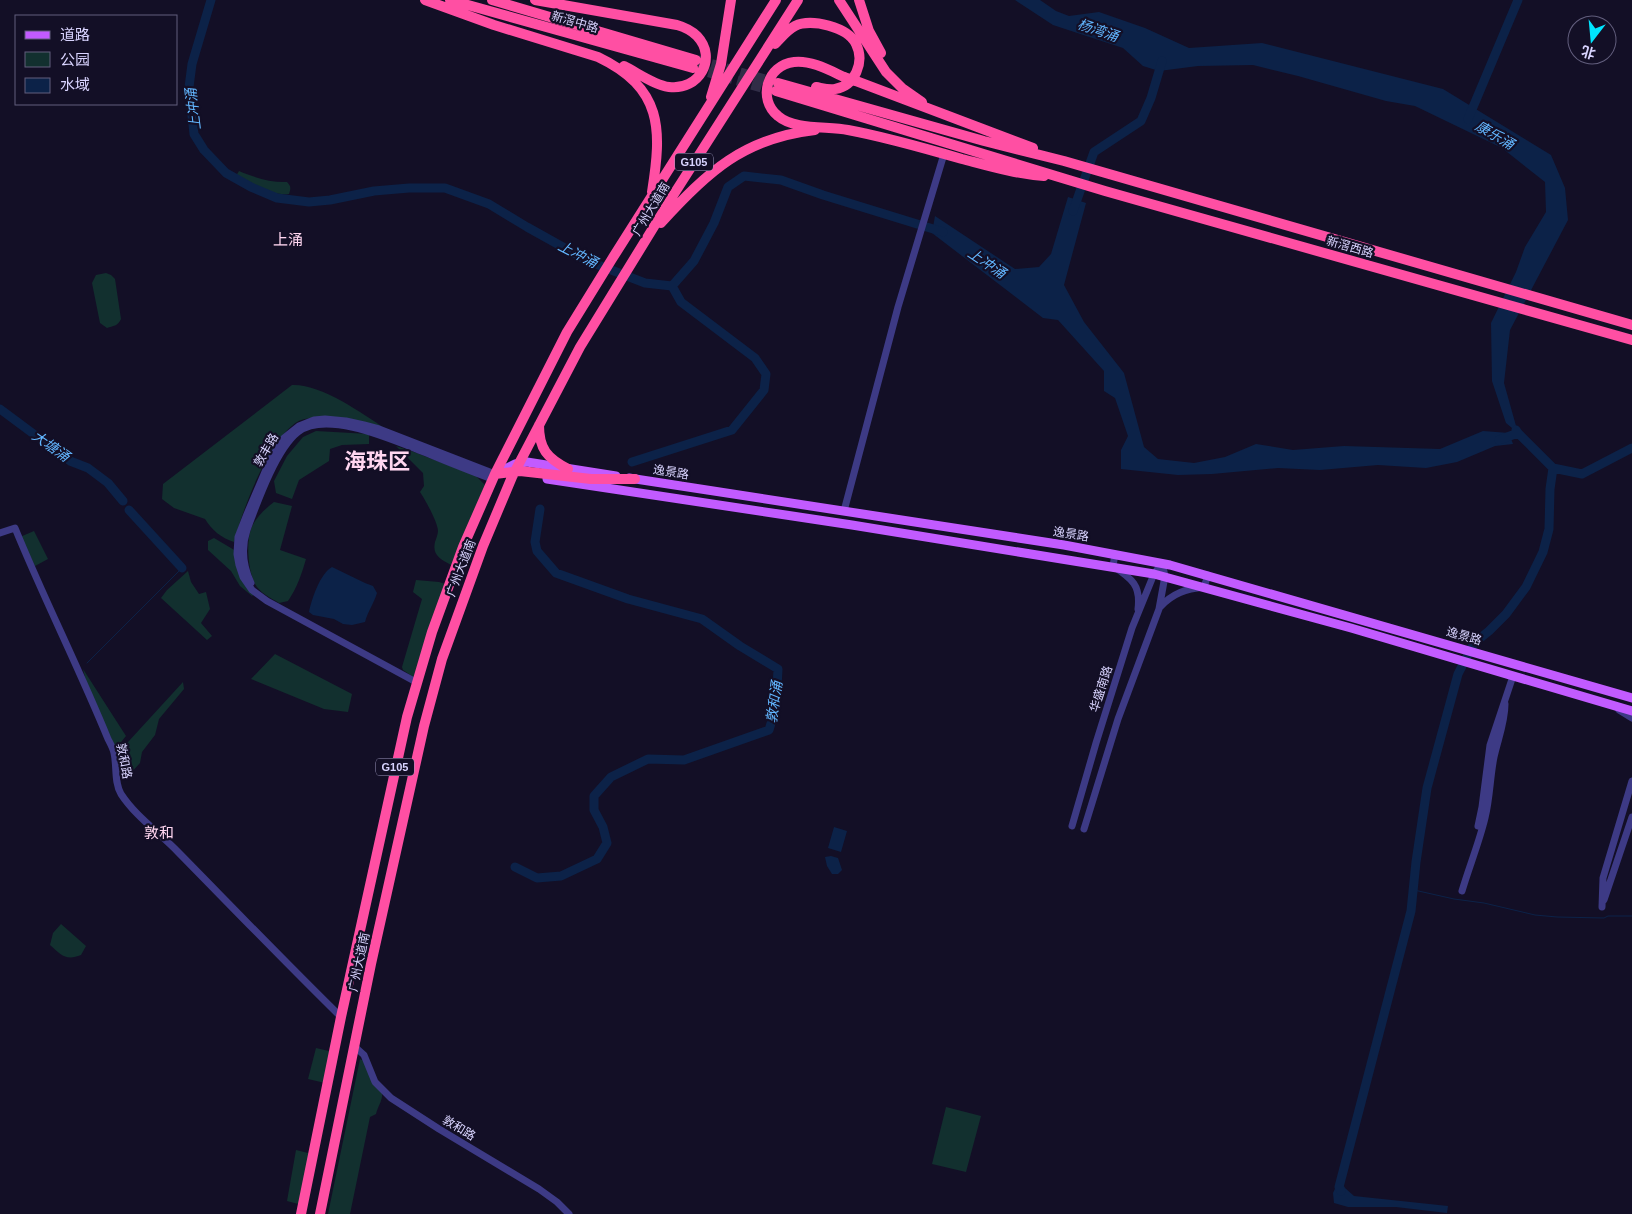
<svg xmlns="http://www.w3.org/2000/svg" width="1632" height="1214" font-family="Arial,'Noto Sans SC',sans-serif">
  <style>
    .green { fill: #12302f }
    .water { fill: #0c2248 }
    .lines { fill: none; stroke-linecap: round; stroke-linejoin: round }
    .stream { stroke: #0c2248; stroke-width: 1 }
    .river { stroke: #0c2248; stroke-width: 9 }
    .highway-tunnel { stroke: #312d47; stroke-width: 10; stroke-dasharray: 10 5; stroke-linecap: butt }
    .minor { stroke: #3d3a85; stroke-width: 7 }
    .major { stroke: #c25bff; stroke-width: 9 }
    .highway { stroke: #ff4fa3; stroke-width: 10 }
    .highway-bridge { stroke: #ff4fa3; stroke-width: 10 }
    .labels { text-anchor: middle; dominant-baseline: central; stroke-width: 4.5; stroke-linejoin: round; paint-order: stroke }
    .shield { fill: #130f26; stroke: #9e99be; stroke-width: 1 }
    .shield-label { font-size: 11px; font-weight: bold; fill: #d9d4ff }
    .street-label { font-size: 12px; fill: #d9d4ff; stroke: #130f26 }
    .water-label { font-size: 14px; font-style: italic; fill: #62b6ff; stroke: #130f26 }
    .quarter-label { font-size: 15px; fill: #ffd6f0; stroke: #130f26 }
    .town-label { font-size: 22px; font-weight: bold; fill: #ffd6f0; stroke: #130f26 }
  </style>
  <rect width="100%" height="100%" fill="#130f26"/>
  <!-- green -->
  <path class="green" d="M 239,171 C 253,177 272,183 287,182 C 291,186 291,188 289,194 C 271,196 251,184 236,176 Z
    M 106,273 L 111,275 L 115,279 L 121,319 C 118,326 113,326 107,328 L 100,323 L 92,283 L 96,275 Z
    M 292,385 C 322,384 361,413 386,429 L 311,418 C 304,419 298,420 293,425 C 266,446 243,509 234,542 C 221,538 212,530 205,519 L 174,508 L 162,499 L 163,484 Z
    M 316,431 L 369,434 L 369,444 L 342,445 L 330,449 L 329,461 L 299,480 L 292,499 L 276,493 L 274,481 L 287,456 L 303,437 Z
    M 396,446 L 414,452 L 476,476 L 485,485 L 451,565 C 440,559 432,555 435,542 C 436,539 438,534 438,531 C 438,523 425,499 420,492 L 424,486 L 423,473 Z
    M 274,502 L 292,506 L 280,550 L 306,559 C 302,573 297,588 288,601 L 279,603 C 271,598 260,593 255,584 C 248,570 246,543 251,529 C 255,518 265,509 274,502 Z
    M 34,531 L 48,559 L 35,566 L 20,537 Z
    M 214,538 L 236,551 L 254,594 L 252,596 L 240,586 L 231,571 L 208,550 L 208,541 Z
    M 188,571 L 191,582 L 199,594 L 206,592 L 210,609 L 201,623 L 212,636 L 207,640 L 161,598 L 167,590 Z
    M 416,580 L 439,582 L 445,584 L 415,678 L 403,670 L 402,667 L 422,599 L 413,592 Z
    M 275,654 L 352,694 L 348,712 L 324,709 L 251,679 Z
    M 83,669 L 126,736 L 117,747 L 114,747 L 86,681 Z
    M 183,682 L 184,689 L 159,719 L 155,735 L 142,752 L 140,763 L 129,775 L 122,776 L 117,754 Z
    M 61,924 L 86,946 L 81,955 C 66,961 61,955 50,945 L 53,933 Z
    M 316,1048 L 333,1052 L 325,1083 L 308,1079 Z
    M 360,1059 L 364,1061 L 382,1093 C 383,1100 378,1106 376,1114 L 370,1117 L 350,1214 L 328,1214 Z
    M 946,1107 L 981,1116 L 966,1172 L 932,1164 Z
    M 296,1150 L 312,1154 L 302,1205 L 287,1201 Z"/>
  <!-- water -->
  <path class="water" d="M 1015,0 L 1040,0 L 1056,11 L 1069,16 L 1099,12 L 1145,28 L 1189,48 L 1262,43 L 1443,89 L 1551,155 L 1565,188 L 1568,220 L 1510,330 L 1504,383 L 1518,433 L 1506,423 L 1492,381 L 1491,323 L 1516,272 L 1525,247 L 1546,212 L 1545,182 L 1502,148 L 1415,106 L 1386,101 L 1298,76 L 1253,65 L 1198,66 L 1159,71 L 1143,66 L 1123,48 L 1053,25 Z
    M 1068,197 L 1086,203 L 1064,285 L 1084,322 L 1124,373 L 1144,447 L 1158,459 L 1194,463 L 1225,457 L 1256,444 L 1293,450 L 1344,446 L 1440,449 L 1483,431 L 1509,433 L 1513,444 L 1495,446 L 1457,462 L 1426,468 L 1378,465 L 1320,470 L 1278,468 L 1212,474 L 1178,475 L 1121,469 L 1121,450 L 1128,436 L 1115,398 L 1104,391 L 1104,371 L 1058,320 L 1043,318 L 932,233 L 935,216 L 1015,269 L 1039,267 L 1051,254 Z
    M 332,567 L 365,583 L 373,586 L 377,593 C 374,603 368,611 365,622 L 352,625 L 343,624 L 334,619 L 313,615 L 309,612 C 312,598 320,574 332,567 Z
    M 834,827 L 847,831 L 841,852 L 828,848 Z
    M 831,856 L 838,858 L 842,870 L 838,874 L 832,874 L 827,866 L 825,857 Z
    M 1340,1178 L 1345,1188 L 1354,1196 L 1448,1206 L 1447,1213 L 1396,1207 L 1348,1207 L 1334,1203 L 1333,1193 Z"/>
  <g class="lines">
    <!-- stream -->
    <path class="stream" d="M 87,663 L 182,568
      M 1414,890 L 1454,899 L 1484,903 L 1535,915 L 1557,917 L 1604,918 L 1608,916 L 1632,916"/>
    <!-- river -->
    <path class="river" d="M 211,0 L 192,64 L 189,87 L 194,134 L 204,150 L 226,173 L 251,187 L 277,198 L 309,202 L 330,200 L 374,191 L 409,188 L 445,188 L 489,204 L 527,227 L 588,261 L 645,283 L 672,286 L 694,261 L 714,223 L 728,187 L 744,176 L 781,180 L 823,195 L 943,232
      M 1468,119 L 1518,0
      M 1073,211 L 1094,152 L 1141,121 L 1151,98 L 1162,61
      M 0,409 L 70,461 L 88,468 L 108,483 L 123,501
      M 1516,430 L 1518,433 L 1553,468 L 1582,474 L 1632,448
      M 1499,440 L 1518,433
      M 632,462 L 732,430 L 764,390 L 766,374 L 755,358 L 681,302 L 672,286
      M 129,510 L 182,568
      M 515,867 L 537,878 L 561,876 L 597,859 L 607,843 L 603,827 L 594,810 L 594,796 L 611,777 L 648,759 L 684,760 L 769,730 L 776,707 L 778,669 L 740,646 L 702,619 L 628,599 L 556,573 L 537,551 L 535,542 L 540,509
      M 1341,1191 L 1339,1187 L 1411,911 L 1416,862 L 1427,788 L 1458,674 L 1474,643 L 1489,631 L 1506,614 L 1526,587 L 1543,552 L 1549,529 L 1550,489 L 1553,468"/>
    <!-- highway-tunnel -->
    <path class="highway-tunnel" d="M 697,60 L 777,83
      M 694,68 L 774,91"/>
    <!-- minor -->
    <path class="minor" d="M 844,511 L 898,307 L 944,154
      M 0,533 L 15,528 C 44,599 79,668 108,739 C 110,743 113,748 114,753 C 117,766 114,782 121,794 C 136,817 160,833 179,853 C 233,908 286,963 341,1017
      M 1115,554 L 1113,566 C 1132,579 1141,585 1138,609
      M 251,583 C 243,566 241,548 247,530 C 257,503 276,449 298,432 C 328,409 397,442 429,454 C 450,463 471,471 492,479
      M 1160,607 C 1173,593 1186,589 1204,587 L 1208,575
      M 416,682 L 267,601 L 252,590 L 243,577 L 239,565 L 237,554 L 238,537 L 247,514 L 270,460 L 284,438 L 299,426 L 314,420 L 325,419 L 346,421 L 364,425 L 379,429 L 495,474
      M 1619,710 L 1632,718
      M 1072,826 L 1096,743 L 1132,628 L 1154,574 L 1162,563
      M 1478,826 L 1482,807 L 1490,745 L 1513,676
      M 1084,829 L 1118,719 L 1159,609 L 1165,576 L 1162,563
      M 1462,891 C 1469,867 1479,843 1485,818 C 1490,798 1490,777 1494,757 C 1498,739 1505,722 1505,704
      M 1604,900 L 1632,817
      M 1602,907 L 1603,878 L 1632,781
      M 354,1046 L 364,1055 L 375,1082 L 391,1098 L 439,1129 L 539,1189 L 557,1202 L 569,1214"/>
    <!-- major -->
    <path class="major" d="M 497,473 L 515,464 L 527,462 L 616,476
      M 629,478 L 1064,545 L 1170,565 L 1632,698
      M 547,479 L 852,525 L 1154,574 L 1351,628 L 1632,711"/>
    <!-- highway -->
    <path class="highway" d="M 425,0 L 494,25 L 598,57 C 663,88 662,129 652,192
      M 450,0 L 693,68
      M 492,0 L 696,60
      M 535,0 L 677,25 C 684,27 691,30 697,36 C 718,58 699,91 669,87 C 654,85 638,73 624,66
      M 839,0 L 886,72 L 902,88 L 922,102
      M 859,0 L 869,31 L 881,53
      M 775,44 C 781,38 787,30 795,26 C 811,18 848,27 856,44 C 865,62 855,86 835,89 C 828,90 822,88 816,87
      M 844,77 C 829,70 811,60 794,62 C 767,65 757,99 778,116 C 794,130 827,126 848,130 C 886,137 924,148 962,159 C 989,166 1016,174 1044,176
      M 856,81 L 1033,148
      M 778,83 L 984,141 L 1064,161 L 1632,325
      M 776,91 L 1105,191 L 1632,340
      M 711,97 L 721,64 L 731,0
      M 661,223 C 707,172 744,138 815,130
      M 539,425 C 539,449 547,458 568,469
      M 495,474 L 520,471 L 591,479 L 635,479
      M 301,1214 L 341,1017 L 407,717 L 432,632 L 463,547 L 495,474 L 567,332 L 612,259 L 776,0
      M 320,1214 L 371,964 L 424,726 L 442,659 L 483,546 L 512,477 L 580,347 L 674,194 L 798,0"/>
    <!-- highway-bridge -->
    <path class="highway-bridge" d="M 844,77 L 856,81"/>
  </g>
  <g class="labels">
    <!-- shield labels -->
    <g class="shield">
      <rect x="675" y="153.5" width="38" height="17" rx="4"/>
      <rect x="376" y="758.5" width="38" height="17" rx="4"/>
    </g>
    <g class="shield-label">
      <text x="694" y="162">G105</text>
      <text x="395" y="767">G105</text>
    </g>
    <!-- street labels -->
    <g class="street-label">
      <text transform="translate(575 22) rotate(16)">新滘中路</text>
      <text transform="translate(651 209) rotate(-59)">广州大道南</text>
      <text transform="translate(1350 247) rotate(16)">新滘西路</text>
      <text transform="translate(266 450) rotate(-60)">敦丰路</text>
      <text transform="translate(671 472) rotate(9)">逸景路</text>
      <text transform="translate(1071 534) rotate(9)">逸景路</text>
      <text transform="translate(461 568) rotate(-69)">广州大道南</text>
      <text transform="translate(1464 636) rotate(16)">逸景路</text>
      <text transform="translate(1101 689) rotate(-72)">华盛南路</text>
      <text transform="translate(124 761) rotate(79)">敦和路</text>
      <text transform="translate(359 962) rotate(-78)">广州大道南</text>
      <text transform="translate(459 1128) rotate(31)">敦和路</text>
    </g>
    <!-- water labels -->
    <g class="water-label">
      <text transform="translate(1098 30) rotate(19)">杨湾涌</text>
      <text transform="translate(193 109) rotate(-97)">上冲涌</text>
      <text transform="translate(1495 135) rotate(30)">康乐涌</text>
      <text transform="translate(578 254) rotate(27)">上冲涌</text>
      <text transform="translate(987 263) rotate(34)">上冲涌</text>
      <text transform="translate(51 446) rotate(35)">大塘涌</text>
      <text transform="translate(774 702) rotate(-82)">敦和涌</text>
    </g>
    <!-- quarter labels -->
    <g class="quarter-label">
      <text x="288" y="239">上涌</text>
      <text x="159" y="832">敦和</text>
    </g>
    <!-- town labels -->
    <g class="town-label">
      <text x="377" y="461">海珠区</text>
    </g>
  </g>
  <!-- legend -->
  <rect x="15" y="15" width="162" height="90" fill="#130f26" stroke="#625e7d"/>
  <rect x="25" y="31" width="25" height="8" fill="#c25bff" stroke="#625e7d"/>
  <text x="60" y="40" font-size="15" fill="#d9d4ff">道路</text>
  <rect x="25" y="52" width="25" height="15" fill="#12302f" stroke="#625e7d"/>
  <text x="60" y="65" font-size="15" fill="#d9d4ff">公园</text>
  <rect x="25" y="78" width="25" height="15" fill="#0c2248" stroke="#625e7d"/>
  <text x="60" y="90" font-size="15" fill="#d9d4ff">水域</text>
  <!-- north arrow -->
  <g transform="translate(1592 40) rotate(196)"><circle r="24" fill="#130f26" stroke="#625e7d"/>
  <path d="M0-4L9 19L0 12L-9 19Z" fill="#00e5ff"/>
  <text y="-8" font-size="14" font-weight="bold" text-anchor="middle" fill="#d9d4ff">北</text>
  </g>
</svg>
